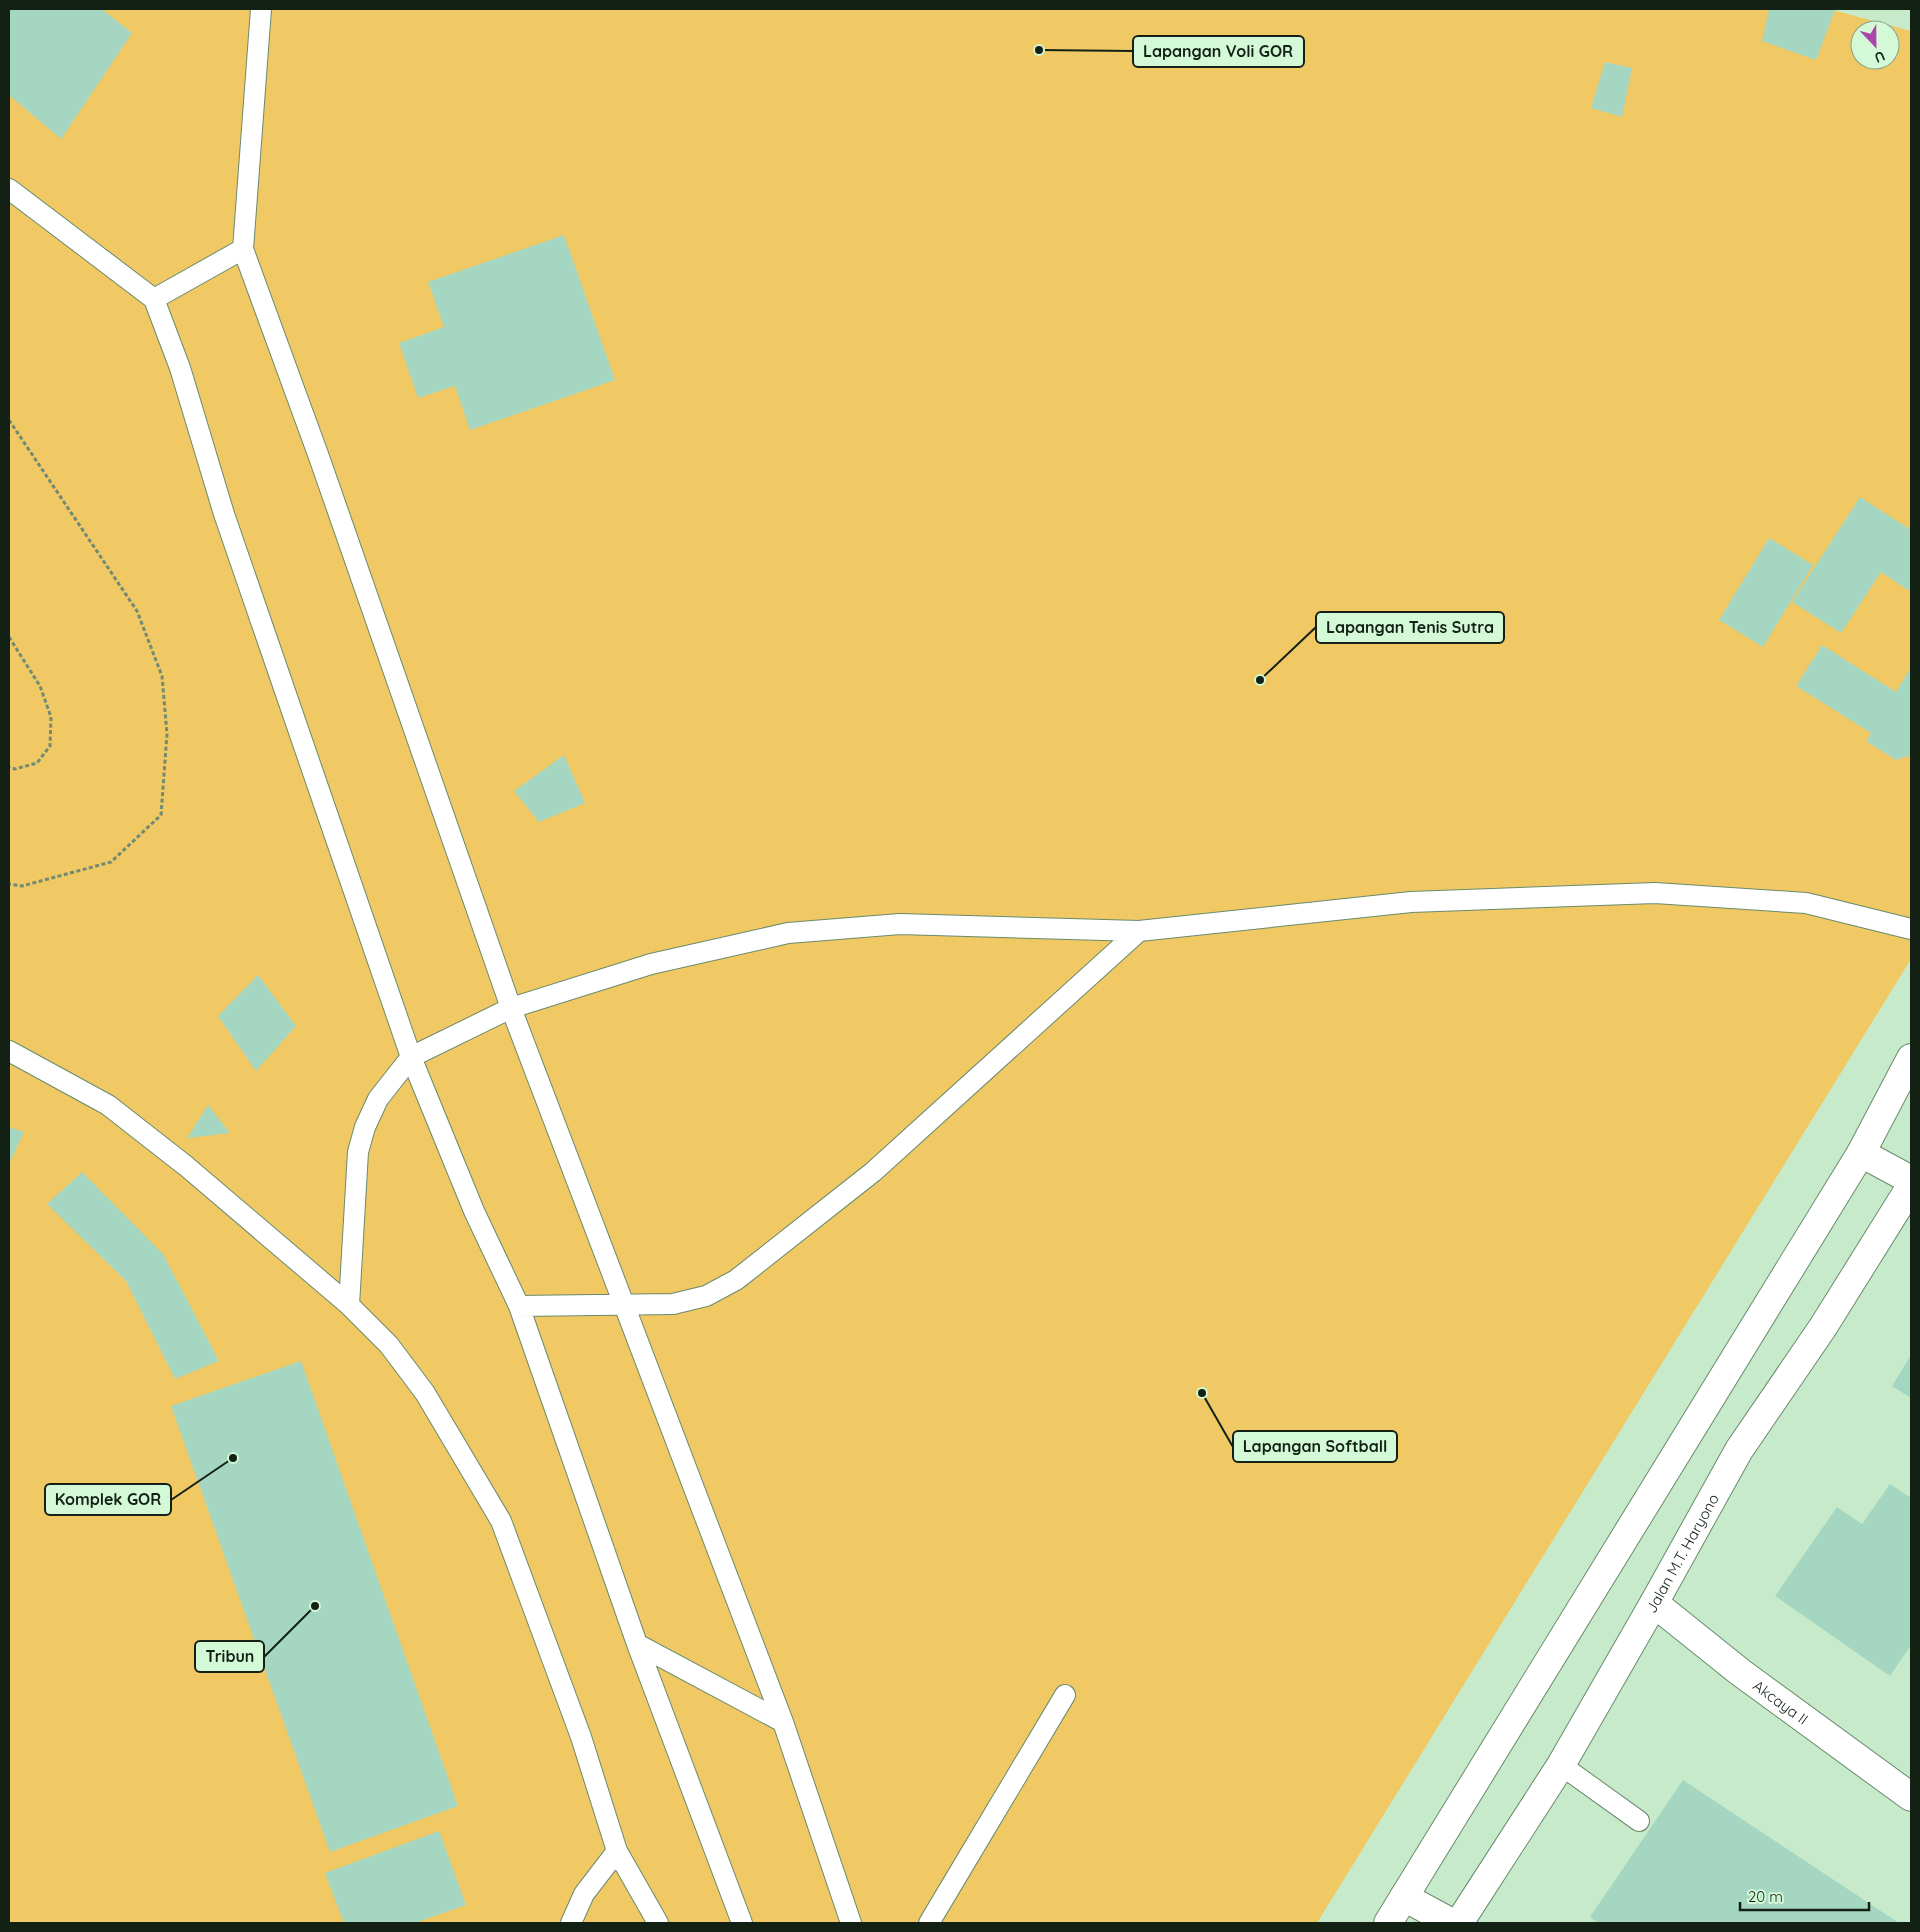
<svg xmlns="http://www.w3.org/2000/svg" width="1920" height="1932" font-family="Quicksand,sans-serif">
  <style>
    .green { fill: #f0c864; fill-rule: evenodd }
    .building { fill: #a4d6c1 }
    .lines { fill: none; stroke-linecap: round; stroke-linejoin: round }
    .service-casing { stroke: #698b6d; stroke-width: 22 }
    .minor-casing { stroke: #698b6d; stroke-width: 30 }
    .tertiary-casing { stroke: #698b6d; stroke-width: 30 }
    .path { stroke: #718a73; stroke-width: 3; stroke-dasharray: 4 2.5; stroke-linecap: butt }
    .service { stroke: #fff; stroke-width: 20 }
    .minor { stroke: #fff; stroke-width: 28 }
    .tertiary { stroke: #fff; stroke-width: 28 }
    .labels { text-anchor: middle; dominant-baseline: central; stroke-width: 4; stroke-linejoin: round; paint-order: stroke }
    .street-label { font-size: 15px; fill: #132115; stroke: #d4f9d7 }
    .leader { fill: none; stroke: #132115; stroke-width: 2 }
    .callout-dot { fill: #132115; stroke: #d4f9d7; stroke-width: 2 }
    .callout { fill: #d4f9d7; stroke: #132115; stroke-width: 2 }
    .callout-label { font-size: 16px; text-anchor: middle; font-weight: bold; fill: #132115 }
  </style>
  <rect width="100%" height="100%" fill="#c7ebca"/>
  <!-- green -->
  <path class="green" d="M 9,9 L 1829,9 L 1911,31 L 1911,959 L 1317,1923 L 9,1923 ZM 1860,30 L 1890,30 L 1890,60 L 1860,60 Z"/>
  <!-- building -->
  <path class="building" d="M 9,9 L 102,9 L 132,33 L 61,139 L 9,95 Z
    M 1769,9 L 1835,10 L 1816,60 L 1762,41 Z
    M 1605,62 L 1632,68 L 1622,117 L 1591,108 Z
    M 564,235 L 615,380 L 470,430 L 455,386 L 418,398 L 399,343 L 444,327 L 428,282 Z
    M 1860,497 L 1911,530 L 1911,592 L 1881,572 L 1841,633 L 1792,602 Z
    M 1769,538 L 1813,565 L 1763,647 L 1719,620 Z
    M 1822,645 L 1896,692 L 1911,667 L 1911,755 L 1896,760 L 1866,741 L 1871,733 L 1796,686 Z
    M 564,755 L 585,803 L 539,822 L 514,791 Z
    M 258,975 L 296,1026 L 256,1071 L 218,1016 Z
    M 208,1105 L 230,1133 L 187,1138 Z
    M 9,1127 L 24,1132 L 9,1164 Z
    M 82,1172 L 163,1254 L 219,1361 L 175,1379 L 126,1281 L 47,1204 Z
    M 1911,1355 L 1911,1398 L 1892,1386 Z
    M 301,1361 L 458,1806 L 330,1852 L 171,1406 Z
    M 1890,1484 L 1911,1498 L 1911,1645 L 1890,1676 L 1775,1596 L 1837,1507 L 1862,1524 Z
    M 1683,1780 L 1899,1923 L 1598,1923 L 1590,1917 Z
    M 439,1831 L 466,1905 L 415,1923 L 344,1923 L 325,1873 Z"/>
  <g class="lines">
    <!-- service casing -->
    <g class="service-casing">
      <path id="service" d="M 261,9 L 243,249 L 319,457 L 511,1008 L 783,1722 L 851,1923
        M 9,189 L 154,299 L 180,368 L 224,514 L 411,1057 L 474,1211 L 519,1306 L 637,1644 L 742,1923
        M 154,299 L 243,249
        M 9,1051 L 108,1105 L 186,1166 L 349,1305 L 389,1345 L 425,1393 L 501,1521 L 581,1737 L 617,1851
        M 349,1305 L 358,1152 L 365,1127 L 378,1099 L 411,1057 L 511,1008 L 651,964 L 788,933 L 900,924 L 1139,931 L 1411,902 L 1655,893 L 1806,903 L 1911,929
        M 519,1306 L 673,1304 L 706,1296 L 736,1280 L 873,1172 L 1139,931
        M 637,1644 L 783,1722
        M 1561,1765 L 1639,1821
        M 571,1923 L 584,1894 L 617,1851 L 658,1923
        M 929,1923 L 1065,1695"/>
    </g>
    <!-- minor casing -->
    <g class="minor-casing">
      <g id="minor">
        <path d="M 1861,1153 L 1911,1180"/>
        <path id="s1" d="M 1654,1603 L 1740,1672 L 1911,1797"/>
        <path d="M 1404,1897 L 1452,1923"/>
      </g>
    </g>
    <!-- tertiary casing -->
    <g class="tertiary-casing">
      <g id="tertiary">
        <path d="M 1388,1923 L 1861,1153 L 1911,1058"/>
        <path id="s2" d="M 1459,1923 L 1561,1765 L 1654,1603 L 1739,1450 L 1823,1327 L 1911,1186"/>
      </g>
    </g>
    <!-- path -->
    <path class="path" d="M 9,420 L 137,611 L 162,676 L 167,734 L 161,815 L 111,862 L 22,886 L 9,884
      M 9,637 L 40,686 L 51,717 L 50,746 L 37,763 L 15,769 L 9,767"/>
    <!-- service -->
    <use href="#service" class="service"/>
    <!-- minor -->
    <use href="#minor" class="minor"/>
    <!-- tertiary -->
    <use href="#tertiary" class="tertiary"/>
  </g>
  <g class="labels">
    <!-- street labels -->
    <g class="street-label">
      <text stroke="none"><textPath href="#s2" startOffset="432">Jalan M.T. Haryono</textPath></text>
      <text stroke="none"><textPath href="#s1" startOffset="161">Akcaya II</textPath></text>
    </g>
  </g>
  <!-- callouts -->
  <path class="leader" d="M1039 50L1133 51M1260 680L1316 627M1202 1393L1233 1447M233 1458L171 1500M315 1606L264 1657"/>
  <g class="callout-dot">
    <circle cx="1039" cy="50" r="5"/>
    <circle cx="1260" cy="680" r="5"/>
    <circle cx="1202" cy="1393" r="5"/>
    <circle cx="233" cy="1458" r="5"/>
    <circle cx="315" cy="1606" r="5"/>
  </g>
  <g class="callout">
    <rect x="1133" y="36" width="171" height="31" rx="5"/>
    <rect x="1316" y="612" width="188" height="31" rx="5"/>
    <rect x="1233" y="1431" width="164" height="31" rx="5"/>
    <rect x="45" y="1484" width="126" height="31" rx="5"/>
    <rect x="195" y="1641" width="69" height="31" rx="5"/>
  </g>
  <g class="callout-label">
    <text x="1218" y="57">Lapangan Voli GOR</text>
    <text x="1410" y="633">Lapangan Tenis Sutra</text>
    <text x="1315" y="1452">Lapangan Softball</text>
    <text x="108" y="1505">Komplek GOR</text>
    <text x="230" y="1662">Tribun</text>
  </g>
  <!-- border -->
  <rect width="1920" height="1932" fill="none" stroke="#132115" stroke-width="20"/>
  <!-- north arrow -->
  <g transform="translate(1875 45) rotate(158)"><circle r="24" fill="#d4f9d7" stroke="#87a389"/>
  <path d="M0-4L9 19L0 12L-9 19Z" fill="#ab46ab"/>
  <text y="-8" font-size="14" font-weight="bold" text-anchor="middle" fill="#132115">U</text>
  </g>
  <!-- scale -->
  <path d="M1740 1902v8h129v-8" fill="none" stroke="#132115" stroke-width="2.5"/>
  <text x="1748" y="1902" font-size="15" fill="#132115" stroke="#d4f9d7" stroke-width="4" paint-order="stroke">20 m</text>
</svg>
